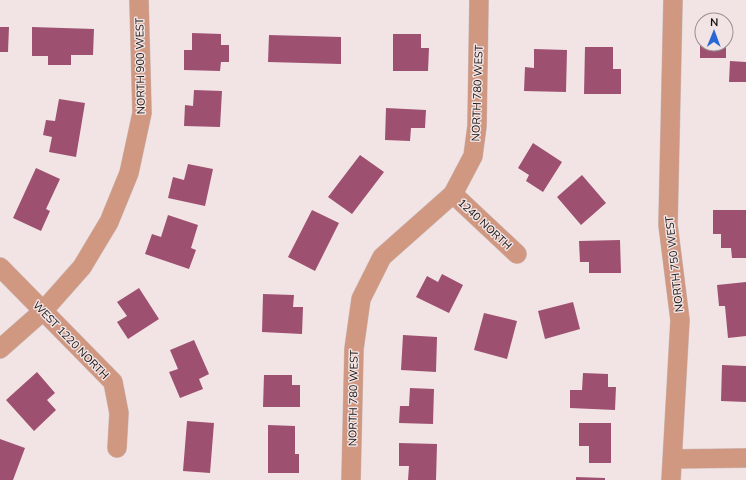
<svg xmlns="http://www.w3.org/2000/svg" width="746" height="480" font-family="Mulish,sans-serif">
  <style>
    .building { fill: #9e5071 }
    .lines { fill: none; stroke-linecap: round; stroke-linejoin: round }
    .minor-casing { stroke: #cfc2c2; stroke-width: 20 }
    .minor { stroke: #d09781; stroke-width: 19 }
    .labels { text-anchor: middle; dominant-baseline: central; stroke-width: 3; stroke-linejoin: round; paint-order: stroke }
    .street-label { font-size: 11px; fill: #161212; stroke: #f2e4e4 }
  </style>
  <rect width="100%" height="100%" fill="#f2e4e4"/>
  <!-- building -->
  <path class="building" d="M 0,27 L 9,27 L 8,52 L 0,52 Z
    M 32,27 L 94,29 L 93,55 L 71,55 L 71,65 L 48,65 L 48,56 L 32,56 Z
    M 700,31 L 702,31 L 702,44 L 726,44 L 726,58 L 700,58 Z
    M 192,33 L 221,34 L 221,45 L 229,45 L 229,62 L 221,62 L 220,71 L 184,70 L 184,50 L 192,50 Z
    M 393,34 L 421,34 L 421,48 L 429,48 L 428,71 L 393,71 Z
    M 269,35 L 341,37 L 341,64 L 268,62 Z
    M 585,47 L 613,47 L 613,69 L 621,69 L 621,94 L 584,94 Z
    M 534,49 L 567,50 L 566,92 L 524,91 L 525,67 L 534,68 Z
    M 730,61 L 746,62 L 746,82 L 729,82 Z
    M 194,90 L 222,91 L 220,127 L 184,126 L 185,105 L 193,106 Z
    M 59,99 L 85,103 L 76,157 L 49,152 L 52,137 L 43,135 L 46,120 L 55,121 Z
    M 386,108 L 426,110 L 425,128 L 411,128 L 410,141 L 385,140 Z
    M 533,143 L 562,162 L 543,192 L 526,181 L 529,175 L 518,168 Z
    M 360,155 L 384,172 L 352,214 L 328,197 Z
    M 188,164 L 213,169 L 205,206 L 168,198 L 173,177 L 184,180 Z
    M 36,168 L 60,179 L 46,209 L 50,211 L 41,231 L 13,218 Z
    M 582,175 L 606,203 L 581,225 L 557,197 Z
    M 312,210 L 339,223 L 315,271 L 288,257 Z
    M 713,210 L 746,210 L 746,258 L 732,258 L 731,248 L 721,248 L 721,234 L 713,234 Z
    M 168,215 L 198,225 L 191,248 L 196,250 L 189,269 L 145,254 L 152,234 L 161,237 Z
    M 620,240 L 621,273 L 589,273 L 589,262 L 580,262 L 579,241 Z
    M 442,274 L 463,285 L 449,313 L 416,297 L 427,276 L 438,282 Z
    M 746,282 L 746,336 L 728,338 L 725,306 L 719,306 L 717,285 Z
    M 139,288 L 159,319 L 128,339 L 117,322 L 127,316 L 117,302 Z
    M 263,294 L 294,295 L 293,307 L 303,307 L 302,334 L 262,332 Z
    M 573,302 L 580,329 L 545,339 L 538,311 Z
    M 484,313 L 517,321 L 507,359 L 474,350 Z
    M 403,335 L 437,337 L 436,372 L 401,370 Z
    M 194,340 L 209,374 L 199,379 L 203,389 L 180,398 L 169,372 L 178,369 L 170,350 Z
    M 722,365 L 746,366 L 746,402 L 721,401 Z
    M 37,372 L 55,393 L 47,400 L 56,410 L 34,431 L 6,400 Z
    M 583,373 L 608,374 L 608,387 L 616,387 L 615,410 L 570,408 L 570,390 L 582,390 Z
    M 264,375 L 292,375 L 292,385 L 300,385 L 300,407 L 263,407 Z
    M 410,388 L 434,389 L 433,424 L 399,423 L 400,406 L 409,406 Z
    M 187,421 L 214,423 L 210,473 L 183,471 Z
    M 579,423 L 611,423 L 611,463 L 589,463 L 589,446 L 579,446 Z
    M 268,425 L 295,426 L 295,454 L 299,454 L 299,473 L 268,473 Z
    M 0,439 L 25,448 L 13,480 L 0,480 Z
    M 399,443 L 437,444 L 436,480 L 408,480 L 409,466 L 399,466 Z
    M 576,477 L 605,478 L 605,480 L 576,480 Z"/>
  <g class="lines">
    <!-- minor casing -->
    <g class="minor-casing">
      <path id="minor" d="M 453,194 L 517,254
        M 0,267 L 113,382 L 119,413 L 117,448
        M 0,349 L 43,311 L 82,267 L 109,222 L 129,173 L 142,113 L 139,0
        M 672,459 L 746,458
        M 351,480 L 354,349 L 361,299 L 382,257 L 453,194 L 473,156 L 477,126 L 479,0
        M 671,480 L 680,320 L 668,225 L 673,0"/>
    </g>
    <!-- minor -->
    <use href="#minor" class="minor"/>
  </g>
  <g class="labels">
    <!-- street labels -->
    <g class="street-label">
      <text transform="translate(140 66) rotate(-91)">NORTH 900 WEST</text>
      <text transform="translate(477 93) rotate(-88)">NORTH 780 WEST</text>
      <text transform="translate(485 224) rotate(43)">1240 NORTH</text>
      <text transform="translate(674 264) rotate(-96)">NORTH 750 WEST</text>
      <text transform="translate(71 340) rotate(46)">WEST 1220 NORTH</text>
      <text transform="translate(353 398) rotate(-89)">NORTH 780 WEST</text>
    </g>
  </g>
  <!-- north arrow -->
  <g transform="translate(714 32) rotate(1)"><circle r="19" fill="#f2e4e4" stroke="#9a9090"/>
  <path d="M0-3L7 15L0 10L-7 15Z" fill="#2867d4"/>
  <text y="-6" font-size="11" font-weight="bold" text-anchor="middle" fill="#161212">N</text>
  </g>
</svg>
